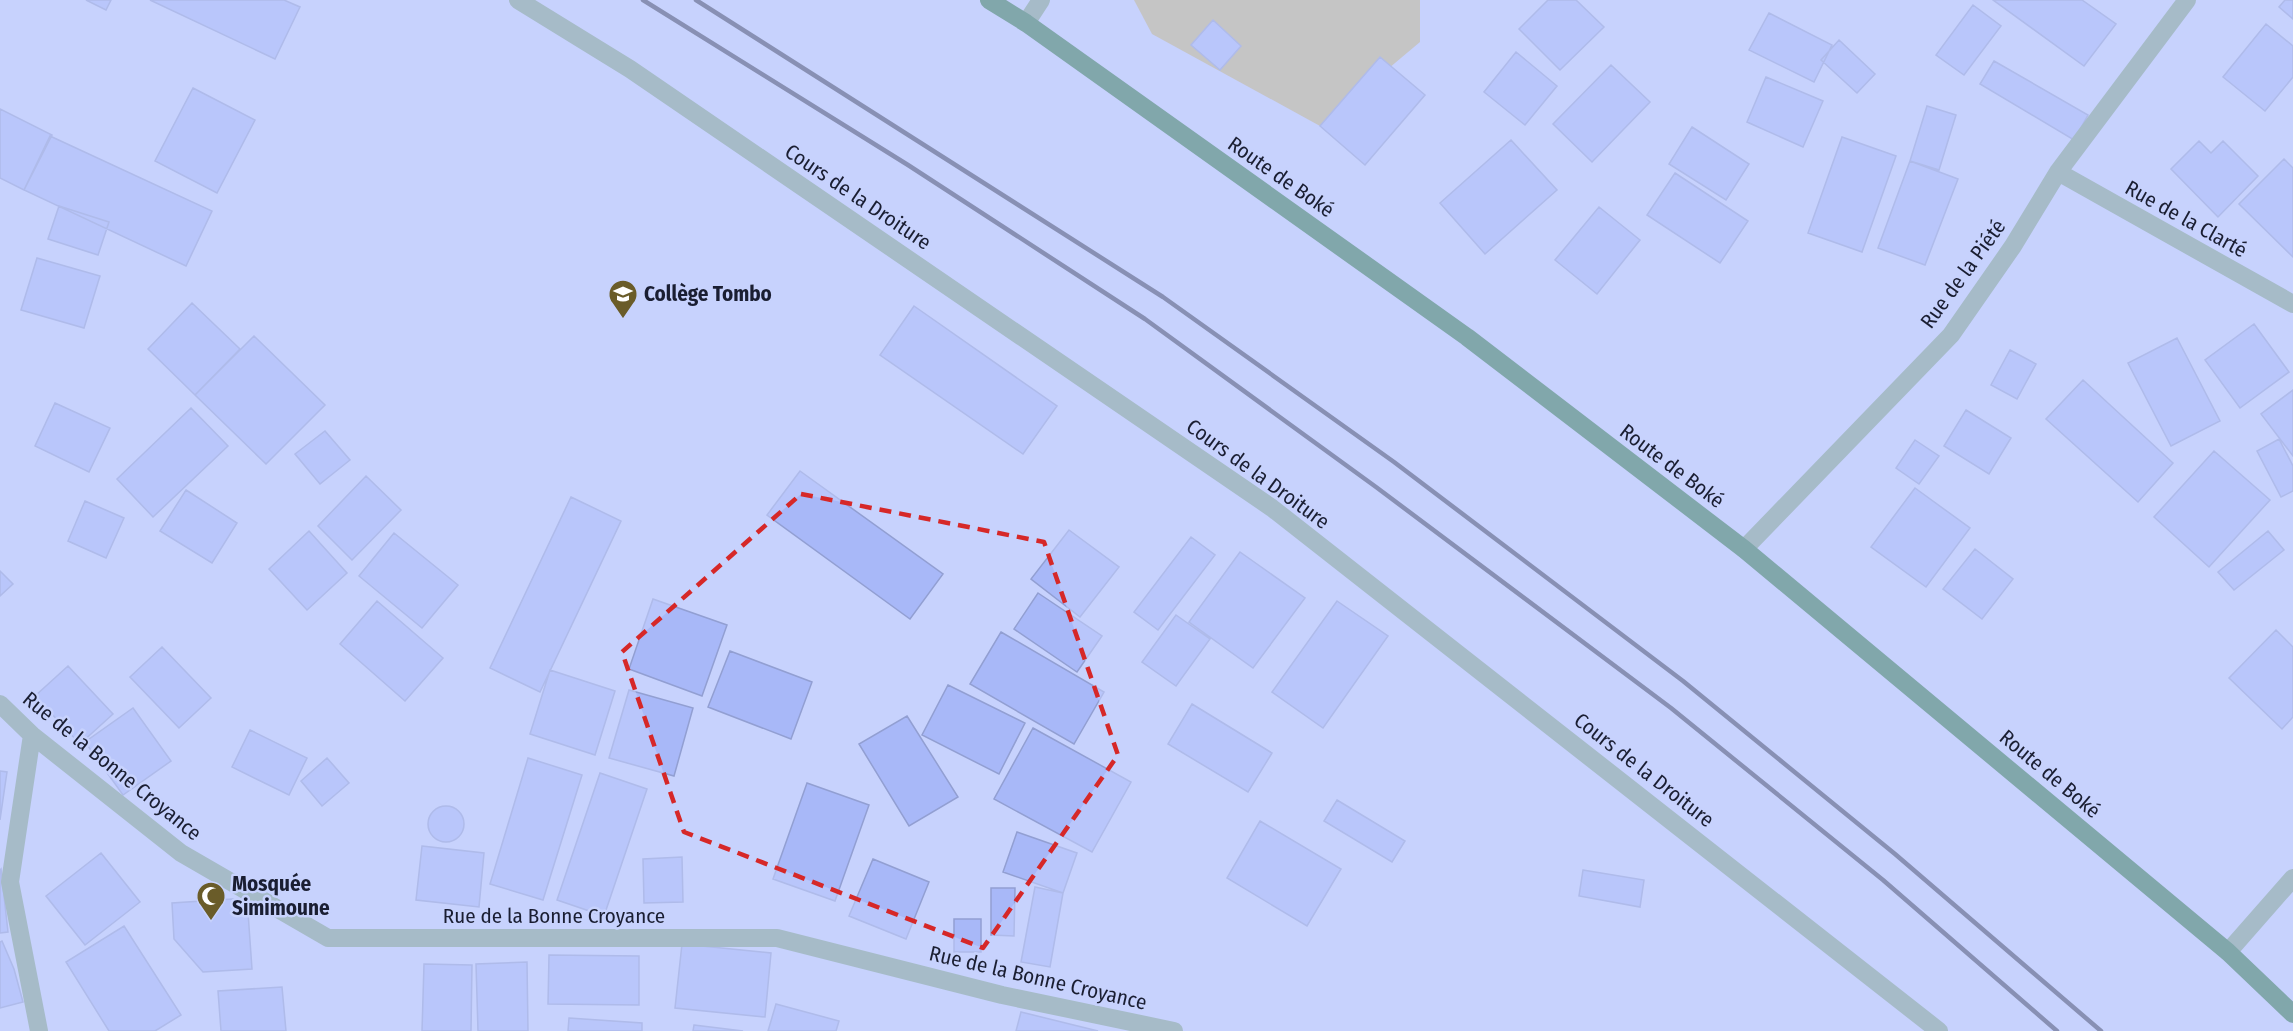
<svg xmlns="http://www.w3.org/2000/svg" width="2293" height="1031" font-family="'Fira Sans Condensed',sans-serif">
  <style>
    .green { fill: #c4b581 }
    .building { fill: #a8b8f8; stroke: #929fd2; stroke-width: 1.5 }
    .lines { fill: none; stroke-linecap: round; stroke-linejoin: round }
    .minor { stroke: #7ea088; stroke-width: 18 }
    .major { stroke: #2d7348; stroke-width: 18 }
    .rail { stroke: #3d425b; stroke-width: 4.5 }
    .marked { fill: none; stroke: #d62828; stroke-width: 4.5; stroke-dasharray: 12 8; stroke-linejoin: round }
    .labels { text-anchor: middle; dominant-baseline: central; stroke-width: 5; stroke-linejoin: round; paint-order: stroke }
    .street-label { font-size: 21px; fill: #1a1e32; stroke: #c7d2fd }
    .poi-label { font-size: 21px; font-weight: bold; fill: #1a1e32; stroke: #c7d2fd; text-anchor: start }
  </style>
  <rect width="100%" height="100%" fill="#c7d2fd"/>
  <!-- green -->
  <path class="green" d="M 1134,0 L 1420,0 L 1420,42 L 1320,126 L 1152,34 Z"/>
  <!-- building -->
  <path class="building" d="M 86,0 L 111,0 L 106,10 Z
    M 150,0 L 284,0 L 300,7 L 275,59 Z
    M 1548,0 L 1576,0 L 1604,27 L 1560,70 L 1519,29 Z
    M 1993,0 L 2082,0 L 2116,24 L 2084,66 Z
    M 2285,0 L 2293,0 L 2293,19 L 2279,7 Z
    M 1973,5 L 2001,26 L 1964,75 L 1936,55 Z
    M 1769,13 L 1832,45 L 1814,82 L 1749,50 Z
    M 1213,20 L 1241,46 L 1220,70 L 1191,45 Z
    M 2266,24 L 2293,46 L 2293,77 L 2265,111 L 2223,77 Z
    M 1839,40 L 1875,74 L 1857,93 L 1821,60 Z
    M 1516,52 L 1557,86 L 1525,125 L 1484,92 Z
    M 1380,57 L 1425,95 L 1365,165 L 1320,126 Z
    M 1994,61 L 2088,115 L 2074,140 L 1980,84 Z
    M 1611,65 L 1650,102 L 1592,162 L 1553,124 Z
    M 1766,77 L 1823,101 L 1803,147 L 1747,122 Z
    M 193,88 L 255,120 L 217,193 L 155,161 Z
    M 1927,106 L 1956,115 L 1939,170 L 1910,161 Z
    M 0,109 L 52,135 L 24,190 L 0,178 Z
    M 1692,127 L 1749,164 L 1726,200 L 1669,164 Z
    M 50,136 L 212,211 L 186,266 L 24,190 Z
    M 1842,137 L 1896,156 L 1862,252 L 1808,233 Z
    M 1511,140 L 1557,190 L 1485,254 L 1440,203 Z
    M 2199,141 L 2211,153 L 2223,141 L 2258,176 L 2218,217 L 2171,169 Z
    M 2284,159 L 2293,168 L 2293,257 L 2239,204 Z
    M 1910,161 L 1958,179 L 1925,265 L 1878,248 Z
    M 1675,173 L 1748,221 L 1720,263 L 1647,215 Z
    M 59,206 L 109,222 L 98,255 L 48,239 Z
    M 1599,207 L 1640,240 L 1597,294 L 1555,260 Z
    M 37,258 L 100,276 L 84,328 L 21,310 Z
    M 192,303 L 240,349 L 195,395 L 148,349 Z
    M 914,306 L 1057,406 L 1023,454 L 880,355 Z
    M 2254,324 L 2289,372 L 2240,408 L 2205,360 Z
    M 254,336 L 325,405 L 266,464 L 195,395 Z
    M 2177,338 L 2220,421 L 2171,446 L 2128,363 Z
    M 2010,350 L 2036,364 L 2017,399 L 1991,385 Z
    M 2083,380 L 2173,463 L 2138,502 L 2046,419 Z
    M 2293,390 L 2293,456 L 2261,414 Z
    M 55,403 L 110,428 L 89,472 L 35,446 Z
    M 191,408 L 228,446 L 153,517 L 117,479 Z
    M 1966,410 L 2011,438 L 1989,474 L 1944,446 Z
    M 325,431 L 350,460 L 320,484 L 295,454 Z
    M 2279,439 L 2293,466 L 2293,491 L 2281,497 L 2257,451 Z
    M 1915,440 L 1939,456 L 1919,484 L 1896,468 Z
    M 2214,451 L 2270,500 L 2209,567 L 2154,517 Z
    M 800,471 L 943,574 L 910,619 L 767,515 Z
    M 366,476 L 401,510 L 352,560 L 318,526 Z
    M 1915,488 L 1970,528 L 1926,587 L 1871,547 Z
    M 186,490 L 237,523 L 212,563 L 160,531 Z
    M 571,497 L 621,521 L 540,692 L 490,668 Z
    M 85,501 L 124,518 L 106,558 L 68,541 Z
    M 1069,530 L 1119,567 L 1080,617 L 1031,579 Z
    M 309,531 L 347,573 L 307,610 L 269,569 Z
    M 2268,531 L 2284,550 L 2234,590 L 2218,572 Z
    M 394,533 L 458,585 L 422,628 L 359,576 Z
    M 1191,537 L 1215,555 L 1158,630 L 1134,612 Z
    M 1975,549 L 2013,579 L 1982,619 L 1943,589 Z
    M 1240,552 L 1305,598 L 1253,668 L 1189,622 Z
    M 0,571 L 13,584 L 0,596 Z
    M 1038,593 L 1102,636 L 1077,672 L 1014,629 Z
    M 653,599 L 727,625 L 702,696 L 629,669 Z
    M 377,601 L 443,658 L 405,701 L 340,644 Z
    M 1337,601 L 1388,636 L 1323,728 L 1272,692 Z
    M 1176,615 L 1210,639 L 1176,686 L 1142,662 Z
    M 2276,630 L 2293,647 L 2293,717 L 2282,729 L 2229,678 Z
    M 1001,632 L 1104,692 L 1074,744 L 970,684 Z
    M 162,647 L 211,698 L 179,728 L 130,677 Z
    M 730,651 L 812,682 L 791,739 L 708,707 Z
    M 68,666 L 113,714 L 80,744 L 35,696 Z
    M 550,670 L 615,691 L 595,755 L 530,734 Z
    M 948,685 L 1025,723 L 999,774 L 922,735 Z
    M 629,690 L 693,708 L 674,776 L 609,758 Z
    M 1192,704 L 1272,753 L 1248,792 L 1168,744 Z
    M 133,708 L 171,761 L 123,795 L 85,742 Z
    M 907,716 L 958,797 L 909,826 L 859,744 Z
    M 1033,728 L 1131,782 L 1092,852 L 994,799 Z
    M 250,730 L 307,758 L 289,795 L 232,767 Z
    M 327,758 L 349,783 L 322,806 L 301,781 Z
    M 528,758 L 582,775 L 543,900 L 490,884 Z
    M 0,771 L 7,772 L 0,820 Z
    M 600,773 L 647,789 L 604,916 L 557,900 Z
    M 807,783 L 869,805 L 835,901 L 773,879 Z
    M 1337,800 L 1405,841 L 1392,862 L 1324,821 Z
    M428 824a18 18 0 1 1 36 0a18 18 0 1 1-36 0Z
    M 1260,821 L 1341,869 L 1307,926 L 1227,878 Z
    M 1017,832 L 1077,853 L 1063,893 L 1003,872 Z
    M 422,846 L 484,853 L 479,907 L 416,900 Z
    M 101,853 L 140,902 L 85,945 L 46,896 Z
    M 682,857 L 683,902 L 644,903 L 643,859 Z
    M 873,859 L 929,882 L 906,939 L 849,916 Z
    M 1,869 L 8,932 L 0,933 L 0,870 Z
    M 1583,870 L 1644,880 L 1640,907 L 1579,896 Z
    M 1035,887 L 1063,893 L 1050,967 L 1021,962 Z
    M 991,888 L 1015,888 L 1014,936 L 991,935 Z
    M 247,898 L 252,969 L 203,972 L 174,939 L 172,903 Z
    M 954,919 L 981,919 L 981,952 L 954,952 Z
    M 124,926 L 181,1015 L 155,1031 L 109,1031 L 66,962 Z
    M 2,941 L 14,969 L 23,1002 L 0,1008 L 0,942 Z
    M 682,944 L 771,953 L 765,1017 L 675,1008 Z
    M 549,955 L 639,956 L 639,1005 L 548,1004 Z
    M 527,962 L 528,1031 L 478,1031 L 476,964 Z
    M 424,964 L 472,965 L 471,1031 L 422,1031 Z
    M 282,987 L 286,1031 L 221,1031 L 218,991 Z
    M 776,1004 L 839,1021 L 836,1031 L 768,1031 Z
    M 1021,1012 L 1098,1031 L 1016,1031 Z
    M 569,1018 L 642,1023 L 642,1031 L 568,1031 Z
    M 694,1025 L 743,1031 L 693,1031 Z"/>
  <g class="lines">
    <!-- minor -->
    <path class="minor" d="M 518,0 L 630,69 L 1272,508 L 1939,1031
      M 1026,23 L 1041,0
      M 2058,172 L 2293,304
      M 1744,549 L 1951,335 L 2013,246 L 2058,172 L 2187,0
      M 0,704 L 32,735 L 181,853 L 328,938 L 777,938 L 1002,995 L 1174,1031
      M 32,735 L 10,882 L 39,1031
      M 2228,952 L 2293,878"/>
    <!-- major -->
    <path class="major" d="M 989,0 L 1026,23 L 1467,337 L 1744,549 L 2228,952 L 2293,1014"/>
    <!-- rail -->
    <path class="rail" d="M 643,0 L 908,165 L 1145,319 L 1376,487 L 1671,708 L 1883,880 L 2057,1031
      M 696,0 L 1163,297 L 1394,462 L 1683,681 L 1895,854 L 2101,1031"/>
  </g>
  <!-- marked area -->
  <path d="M0 0H2293V1031H0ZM 801,494 L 1044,542 L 1118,755 L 983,948 L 684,832 L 622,652 Z" fill="#c7d2fd" fill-opacity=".55" fill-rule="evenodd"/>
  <path class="marked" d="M 801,494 L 1044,542 L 1118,755 L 983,948 L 684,832 L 622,652 Z"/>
  <!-- icons -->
  <defs>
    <g id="school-pin" transform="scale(1.5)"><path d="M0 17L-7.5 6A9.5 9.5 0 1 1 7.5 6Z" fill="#6a5c29" stroke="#c7d2fd"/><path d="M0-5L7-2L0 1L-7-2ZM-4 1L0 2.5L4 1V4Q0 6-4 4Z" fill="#fff"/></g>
    <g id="mosque-pin" transform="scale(1.5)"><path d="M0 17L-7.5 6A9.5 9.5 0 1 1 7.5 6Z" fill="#6a5c29" stroke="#c7d2fd"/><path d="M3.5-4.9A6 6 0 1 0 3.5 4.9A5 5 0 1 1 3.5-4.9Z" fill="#fff"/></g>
  </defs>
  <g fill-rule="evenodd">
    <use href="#school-pin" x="623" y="294"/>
    <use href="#mosque-pin" x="211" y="896"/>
  </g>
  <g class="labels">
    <!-- street labels -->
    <g class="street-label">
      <text transform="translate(1281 177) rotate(35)">Route de Boké</text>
      <text transform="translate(858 197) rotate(34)">Cours de la Droiture</text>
      <text transform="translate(2186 219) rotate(29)">Rue de la Clarté</text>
      <text transform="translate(1963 274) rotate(-54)">Rue de la Piété</text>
      <text transform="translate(1672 466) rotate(37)">Route de Boké</text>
      <text transform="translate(1258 474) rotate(36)">Cours de la Droiture</text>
      <text transform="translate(112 766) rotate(39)">Rue de la Bonne Croyance</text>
      <text transform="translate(1644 770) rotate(38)">Cours de la Droiture</text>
      <text transform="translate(2050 774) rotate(40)">Route de Boké</text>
      <text x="554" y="916">Rue de la Bonne Croyance</text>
      <text transform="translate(1038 978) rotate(13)">Rue de la Bonne Croyance</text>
    </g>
    <!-- poi labels -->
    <g class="poi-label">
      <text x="644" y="294">Collège Tombo</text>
      <text x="232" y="884">Mosquée<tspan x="232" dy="24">Simimoune</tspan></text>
    </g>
  </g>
</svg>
